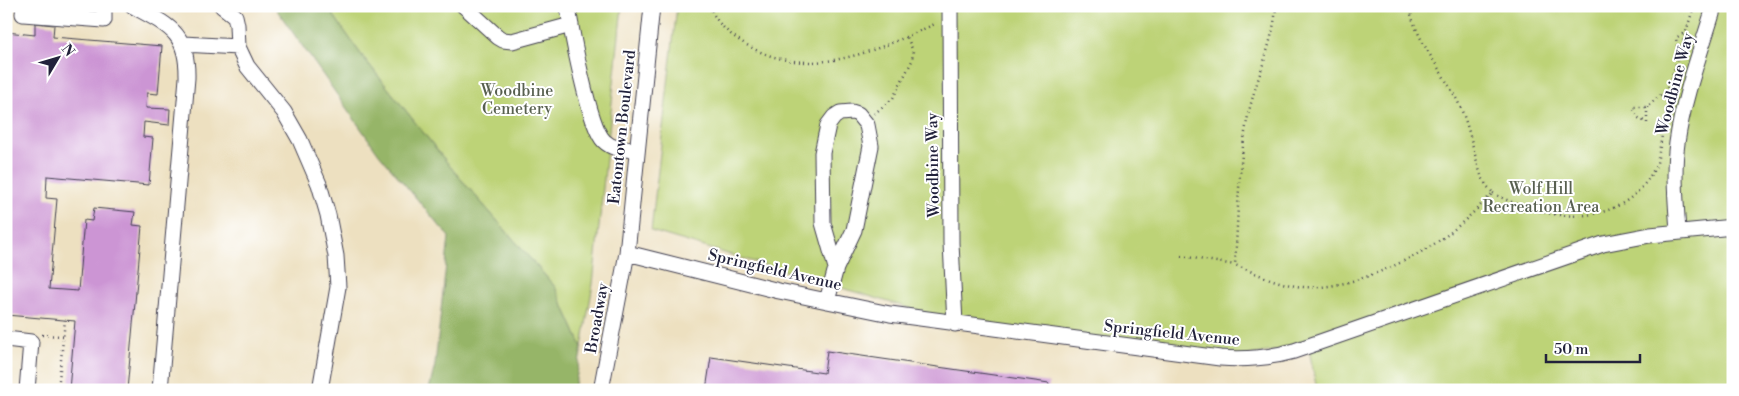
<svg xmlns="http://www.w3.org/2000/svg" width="1739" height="396" font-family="'Libre Bodoni',serif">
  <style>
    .green { fill: #bdd377; stroke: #707a59 }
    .forest { fill: #96b568; stroke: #5c6c52 }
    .building { fill: #cc95d4 }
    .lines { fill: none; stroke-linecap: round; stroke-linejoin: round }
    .minor-casing { stroke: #403e4f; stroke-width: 17 }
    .path { stroke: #403e4f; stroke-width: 2.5; stroke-dasharray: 1 4; stroke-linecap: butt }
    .minor { stroke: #fff; stroke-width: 15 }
    .labels { text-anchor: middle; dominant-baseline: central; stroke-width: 4; stroke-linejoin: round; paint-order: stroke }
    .street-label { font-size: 16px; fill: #22223b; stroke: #fff }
    .park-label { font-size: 16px; fill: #586050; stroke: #fff }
  </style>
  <rect width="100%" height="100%" fill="#fff"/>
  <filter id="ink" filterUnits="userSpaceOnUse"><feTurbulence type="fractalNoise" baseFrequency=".02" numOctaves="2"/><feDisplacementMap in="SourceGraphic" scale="10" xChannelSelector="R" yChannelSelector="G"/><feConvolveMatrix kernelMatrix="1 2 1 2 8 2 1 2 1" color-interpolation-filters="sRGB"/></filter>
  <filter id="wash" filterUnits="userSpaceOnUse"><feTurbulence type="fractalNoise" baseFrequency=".0096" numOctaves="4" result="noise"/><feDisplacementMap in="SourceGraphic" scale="20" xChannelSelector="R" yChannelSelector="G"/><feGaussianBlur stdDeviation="1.12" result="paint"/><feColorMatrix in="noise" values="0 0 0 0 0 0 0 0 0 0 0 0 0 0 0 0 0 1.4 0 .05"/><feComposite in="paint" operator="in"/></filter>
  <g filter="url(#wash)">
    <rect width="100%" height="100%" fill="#ede0c0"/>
    <!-- green -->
    <path class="green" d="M 327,6 L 622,6 L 593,284 L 582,347 L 555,287 L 453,170 L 360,53 Z
      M 677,6 L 1733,6 L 1733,390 L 1317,390 L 1308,345 L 1239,357 L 959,323 L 651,231 Z"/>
    <!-- forest -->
    <path class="forest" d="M 274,6 L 327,6 L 360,53 L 453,170 L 555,287 L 582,347 L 574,390 L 429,390 L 435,365 L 449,237 L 379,154 Z"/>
    <g id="blocks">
      <!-- building -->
      <path class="building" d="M 35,23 L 54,25 L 53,37 L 162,46 L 158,94 L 147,93 L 146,108 L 170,109 L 169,125 L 144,122 L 143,137 L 153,138 L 149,185 L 47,176 L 46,198 L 57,199 L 49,289 L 78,291 L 84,220 L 92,221 L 94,208 L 135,212 L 133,225 L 142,226 L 127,390 L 69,390 L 75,321 L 6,315 L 6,32 L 35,35 Z
        M 827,351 L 1049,383 L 1048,390 L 706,390 L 711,357 L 824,373 Z"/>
    </g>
  </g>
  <g filter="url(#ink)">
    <use href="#blocks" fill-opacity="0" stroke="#403e4f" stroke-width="1"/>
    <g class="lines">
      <!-- minor casing -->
      <g class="minor-casing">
        <path id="minor" d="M 24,6 L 23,14 L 104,20 L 104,6
          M 133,6 C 169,26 188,32 187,78 L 160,390
          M 222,6 L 235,16 L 237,25 L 238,47 L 247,66 L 284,112 L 300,140 L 319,184 L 328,215 L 336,256 L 338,287 L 320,390
          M 464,6 L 498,37 L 503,40 L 512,41 L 571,25
          M 568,6 C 571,30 589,127 604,141 C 613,150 626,149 637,150
          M 950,6 L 951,243 L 955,324
          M 183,44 L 238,47
          M 1678,231 C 1676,202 1673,172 1677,143 C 1683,100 1699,56 1712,14 L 1713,6
          M 627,253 L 779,291 L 890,314 L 1220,358 C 1246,360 1269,358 1294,351 L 1603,244 L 1650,235 L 1733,227
          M 827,301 L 836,268 L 854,230 L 871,146 L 867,125 L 858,114 L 852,112 L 840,113 L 834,117 L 828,125 L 822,153 L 823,223 L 836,268
          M 6,339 L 31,342 L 27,390
          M 601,390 L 627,253 L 652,6"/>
      </g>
      <!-- path -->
      <path class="path" d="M 710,6 C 715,22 729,34 742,42 C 807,84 875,51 937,23
        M 1276,6 C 1274,43 1254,83 1247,121 C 1238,168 1238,217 1235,265 C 1258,274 1280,285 1304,287 C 1348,291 1417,259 1451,232 C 1466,220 1480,206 1493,193 L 1486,185 L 1481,175 C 1473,151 1469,125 1458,102 C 1442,70 1416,41 1409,6
        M 1687,49 L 1677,45 L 1676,38 L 1682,34 L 1691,36
        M 1647,107 L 1647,123 L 1637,117 L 1633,107 L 1647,107 L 1664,92 L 1670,83 L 1694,6
        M 874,114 L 893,98 L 912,61 L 913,51 L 907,37
        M 1493,193 C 1549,224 1627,231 1657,163 L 1673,75
        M 1181,256 L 1235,265
        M 42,335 L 63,336
        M 58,390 L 65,320"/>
      <!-- minor -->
      <use href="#minor" class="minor"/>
    </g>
  </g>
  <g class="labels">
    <!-- street labels -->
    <g class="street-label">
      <text transform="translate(1675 84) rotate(-75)">Woodbine Way</text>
      <text transform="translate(622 127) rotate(-84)">Eatontown Boulevard</text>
      <text transform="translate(933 165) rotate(-91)">Woodbine Way</text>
      <text transform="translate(775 270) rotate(13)">Springfield Avenue</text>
      <text transform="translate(597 318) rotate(-80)">Broadway</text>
      <text transform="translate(1172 333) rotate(6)">Springfield Avenue</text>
    </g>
    <!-- park labels -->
    <g class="park-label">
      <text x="517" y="91">Woodbine<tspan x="517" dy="18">Cemetery</tspan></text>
      <text x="1541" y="189">Wolf Hill<tspan x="1541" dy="18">Recreation Area</tspan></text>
    </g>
  </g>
  <!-- margin -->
  <rect width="1739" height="396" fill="none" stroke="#fff" stroke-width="25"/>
  <!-- north arrow -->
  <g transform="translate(58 58) rotate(52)" stroke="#ffffff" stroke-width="4" paint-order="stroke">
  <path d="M0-4L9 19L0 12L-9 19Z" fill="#22223b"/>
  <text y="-8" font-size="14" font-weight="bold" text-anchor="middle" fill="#22223b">N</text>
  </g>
  <!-- scale -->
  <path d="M1546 354v8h94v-8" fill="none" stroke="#22223b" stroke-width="2.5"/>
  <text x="1554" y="354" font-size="15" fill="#22223b" stroke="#ffffff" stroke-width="4" paint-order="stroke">50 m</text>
</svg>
